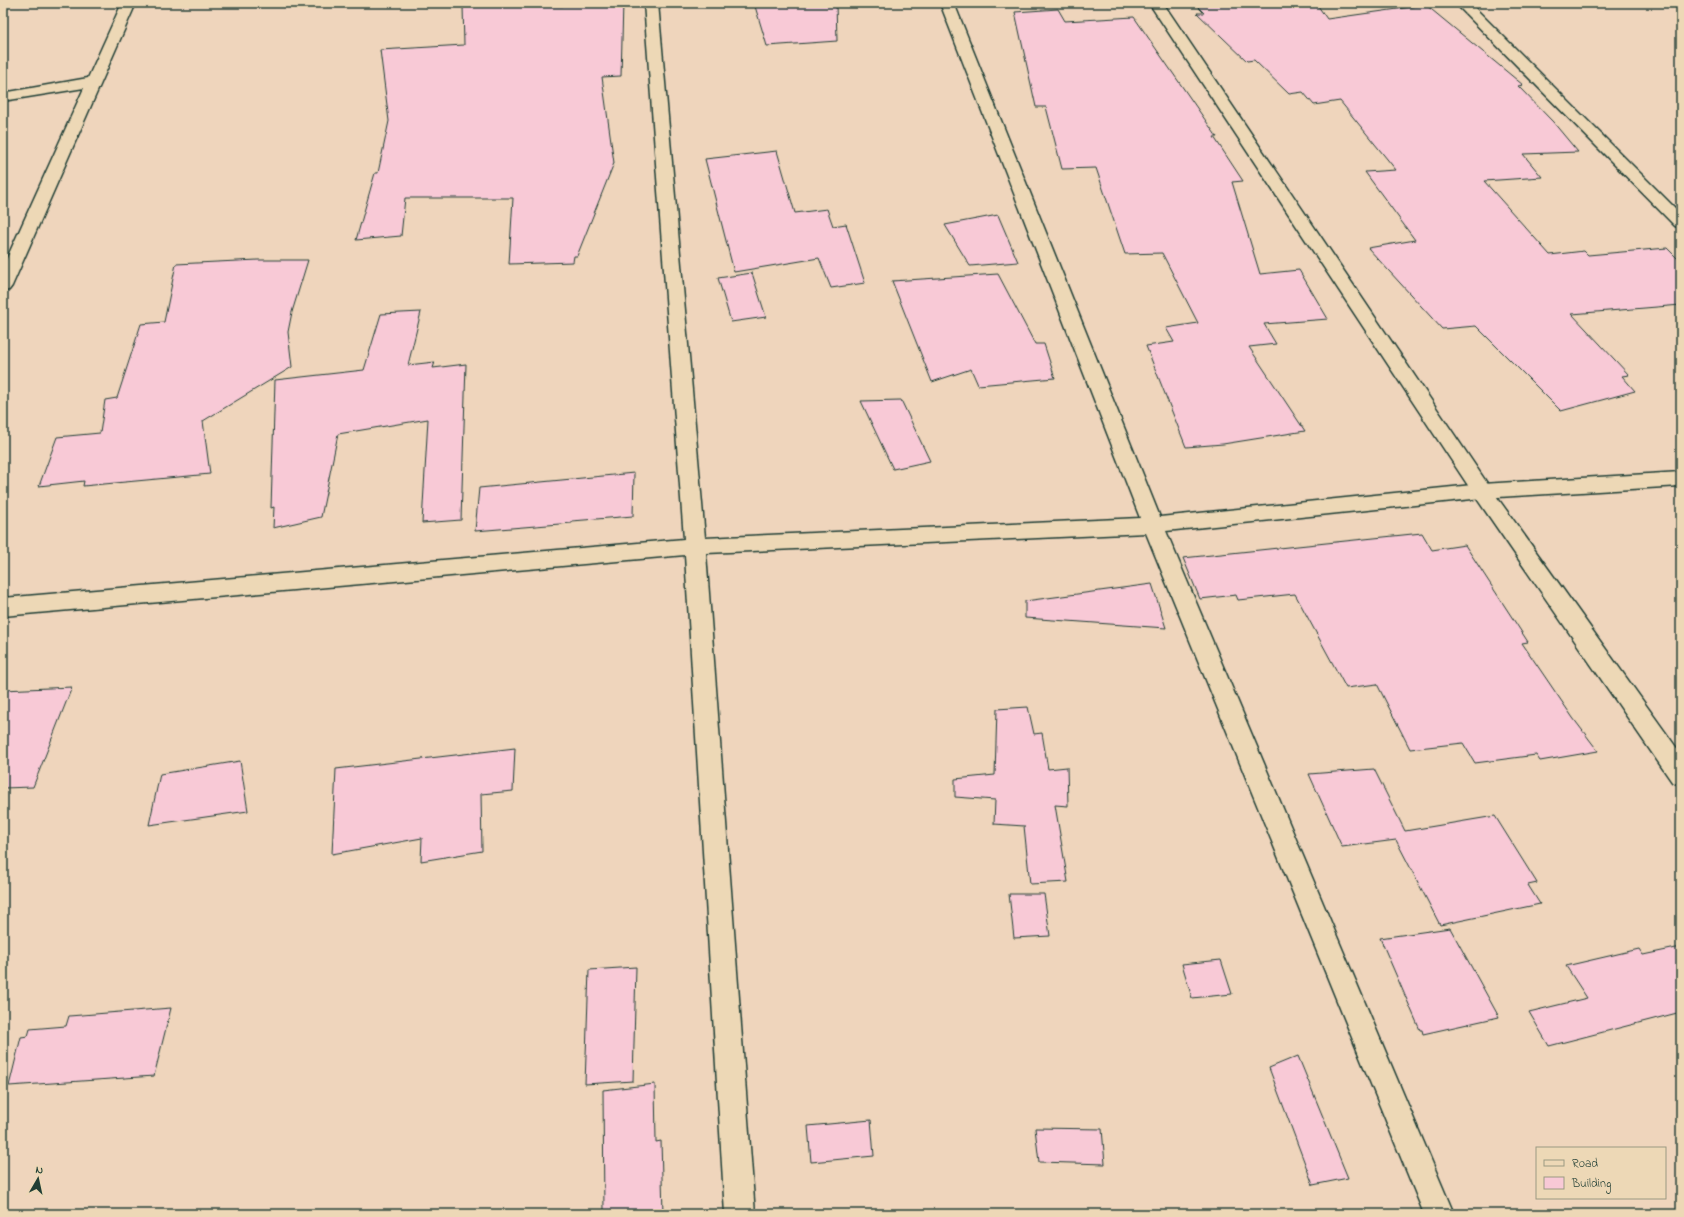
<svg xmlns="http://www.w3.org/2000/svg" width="1684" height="1217" font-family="'Indie Flower',sans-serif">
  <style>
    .building { fill: #f8c9d6; stroke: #1f3d34 }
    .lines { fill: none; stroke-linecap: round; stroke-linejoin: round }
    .minor-casing { stroke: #1f3d34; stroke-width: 3 }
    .secondary-casing { stroke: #1f3d34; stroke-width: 3 }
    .minor { fill: #edd8b6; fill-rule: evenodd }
    .secondary { fill: #edd8b6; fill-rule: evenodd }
  </style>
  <rect width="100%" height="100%" fill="#efd5bc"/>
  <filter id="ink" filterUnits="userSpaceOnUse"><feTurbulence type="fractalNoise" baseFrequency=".025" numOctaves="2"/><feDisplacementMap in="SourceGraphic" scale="8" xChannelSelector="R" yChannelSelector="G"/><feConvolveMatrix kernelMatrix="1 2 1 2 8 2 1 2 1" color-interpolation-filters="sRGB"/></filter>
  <g filter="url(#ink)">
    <!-- building -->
    <path class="building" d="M 563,3 L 623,3 L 621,76 L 602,77 L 614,163 L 577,256 L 574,256 L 573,262 L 509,264 L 513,198 L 405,198 L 401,236 L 356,240 L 375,173 L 378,173 L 389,121 L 380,50 L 464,45 L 463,6 L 563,6 Z
      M 754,3 L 836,3 L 837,41 L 767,46 Z
      M 1194,3 L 1316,3 L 1327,19 L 1426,5 L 1523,85 L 1518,86 L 1553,122 L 1578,152 L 1523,154 L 1542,177 L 1484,181 L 1550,255 L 1584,251 L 1588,255 L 1667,248 L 1681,262 L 1681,305 L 1572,314 L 1629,375 L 1622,376 L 1635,391 L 1561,411 L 1476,326 L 1442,329 L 1368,248 L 1415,240 L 1365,172 L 1396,170 L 1340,101 L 1314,105 L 1303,92 L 1289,94 L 1254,60 L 1247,61 L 1197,13 L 1204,13 Z
      M 1058,9 L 1065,21 L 1134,17 L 1217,137 L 1214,137 L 1243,181 L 1232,182 L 1260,274 L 1299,270 L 1328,319 L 1264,324 L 1276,344 L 1249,347 L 1305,431 L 1223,444 L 1186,447 L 1146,346 L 1174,342 L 1166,328 L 1198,323 L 1162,253 L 1125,254 L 1096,168 L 1062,169 L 1046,107 L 1036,107 L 1015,12 Z
      M 777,151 L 795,213 L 827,209 L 833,226 L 846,224 L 865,283 L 831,288 L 819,258 L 734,272 L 705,159 Z
      M 998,215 L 1018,262 L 970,266 L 945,225 Z
      M 258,260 L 308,260 L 292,312 L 288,332 L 292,367 L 203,421 L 210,474 L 83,486 L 84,481 L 39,486 L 57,437 L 100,433 L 105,400 L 117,398 L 141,324 L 164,322 L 176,264 Z
      M 752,273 L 766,317 L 731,322 L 718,278 Z
      M 998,274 L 1035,344 L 1044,344 L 1055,378 L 978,385 L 971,369 L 932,382 L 892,281 Z
      M 421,312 L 408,365 L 435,362 L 433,368 L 466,364 L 461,520 L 422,523 L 428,419 L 338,434 L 321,517 L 273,528 L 274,507 L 271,508 L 275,380 L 364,370 L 381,314 Z
      M 901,400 L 930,461 L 893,469 L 861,401 Z
      M 634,473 L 633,516 L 572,521 L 572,523 L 475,531 L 479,488 Z
      M 1422,533 L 1432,550 L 1465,545 L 1528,642 L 1522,643 L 1573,718 L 1598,751 L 1540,761 L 1536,755 L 1475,763 L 1463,743 L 1410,749 L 1377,684 L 1346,688 L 1295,594 L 1238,600 L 1236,595 L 1200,599 L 1183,558 Z
      M 1152,584 L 1166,628 L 1025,618 L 1025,601 Z
      M 72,687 L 33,787 L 3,788 L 3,690 Z
      M 1028,707 L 1034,734 L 1042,733 L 1048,769 L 1067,767 L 1068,806 L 1055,805 L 1068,882 L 1030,884 L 1024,826 L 994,824 L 995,800 L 955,797 L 955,779 L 995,775 L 997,709 Z
      M 515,748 L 513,791 L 481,794 L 482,851 L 421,861 L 422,838 L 332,854 L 336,769 Z
      M 240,761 L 248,811 L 149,825 L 160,774 Z
      M 1374,769 L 1405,831 L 1495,816 L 1537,883 L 1528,885 L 1540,904 L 1440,925 L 1396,840 L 1342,847 L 1309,774 Z
      M 1009,894 L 1044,894 L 1050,936 L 1014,938 Z
      M 1450,928 L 1499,1017 L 1423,1034 L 1422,1030 L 1420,1030 L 1380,938 Z
      M 1681,947 L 1681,1012 L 1549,1046 L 1529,1012 L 1587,998 L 1566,966 L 1639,949 L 1643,955 Z
      M 1221,960 L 1232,994 L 1192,998 L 1182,964 Z
      M 636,967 L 633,1081 L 585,1084 L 589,970 Z
      M 171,1008 L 154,1076 L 9,1086 L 21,1037 L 28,1036 L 30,1029 L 66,1026 L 69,1016 Z
      M 1298,1056 L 1348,1178 L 1313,1185 L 1269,1068 Z
      M 655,1084 L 656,1142 L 661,1141 L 663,1214 L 604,1214 L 603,1090 Z
      M 871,1120 L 874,1156 L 811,1162 L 808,1126 Z
      M 1035,1128 L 1102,1129 L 1105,1164 L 1039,1162 Z"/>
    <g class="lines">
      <!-- minor casing -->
      <g class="minor-casing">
        <path id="minor" d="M 122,3 L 136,3 L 12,286 L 9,290 L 3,291 L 3,267 L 84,88 L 3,101 L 3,93 L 88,78 Z
          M 644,3 L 658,3 L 705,538 L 1140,518 L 940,3 L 954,3 L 1160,517 L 1482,484 L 1681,472 L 1681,486 L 1482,498 L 1166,531 L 1454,1214 L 1424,1214 L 1146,533 L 706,553 L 755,1214 L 725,1214 L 685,555 L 3,616 L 3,598 L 684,539 Z
          M 1455,3 L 1470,3 L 1681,214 L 1681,228 L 1675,226 Z"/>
      </g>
      <!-- secondary casing -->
      <g class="secondary-casing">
        <path id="secondary" d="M 1149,3 L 1163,3 L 1489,486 L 1681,754 L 1681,785 L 1672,782 L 1475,496 Z"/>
      </g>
      <!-- minor -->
      <use href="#minor" class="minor"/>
      <!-- secondary -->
      <use href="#secondary" class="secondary"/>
    </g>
  </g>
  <!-- margin -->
  <rect width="1684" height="1217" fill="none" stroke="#edd8b6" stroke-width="16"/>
  <rect x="8" y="8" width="1668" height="1201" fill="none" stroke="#1f3d34" stroke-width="1.5" filter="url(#ink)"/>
  <!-- legend -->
  <rect x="1536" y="1147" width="130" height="52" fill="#edd8b6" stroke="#9b9a82"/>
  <rect x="1544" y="1160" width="20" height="6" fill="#edd8b6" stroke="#9b9a82"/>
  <text x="1572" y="1167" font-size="12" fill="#1f3d34">Road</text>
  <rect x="1544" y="1177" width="20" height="12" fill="#f8c9d6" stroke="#9b9a82"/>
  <text x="1572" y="1187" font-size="12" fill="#1f3d34">Building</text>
  <!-- north arrow -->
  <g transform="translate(38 1179) rotate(9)" stroke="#edd8b6" stroke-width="3" paint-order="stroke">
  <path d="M0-3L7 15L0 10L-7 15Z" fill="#1f3d34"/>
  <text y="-6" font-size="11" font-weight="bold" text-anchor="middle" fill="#1f3d34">N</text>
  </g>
</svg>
